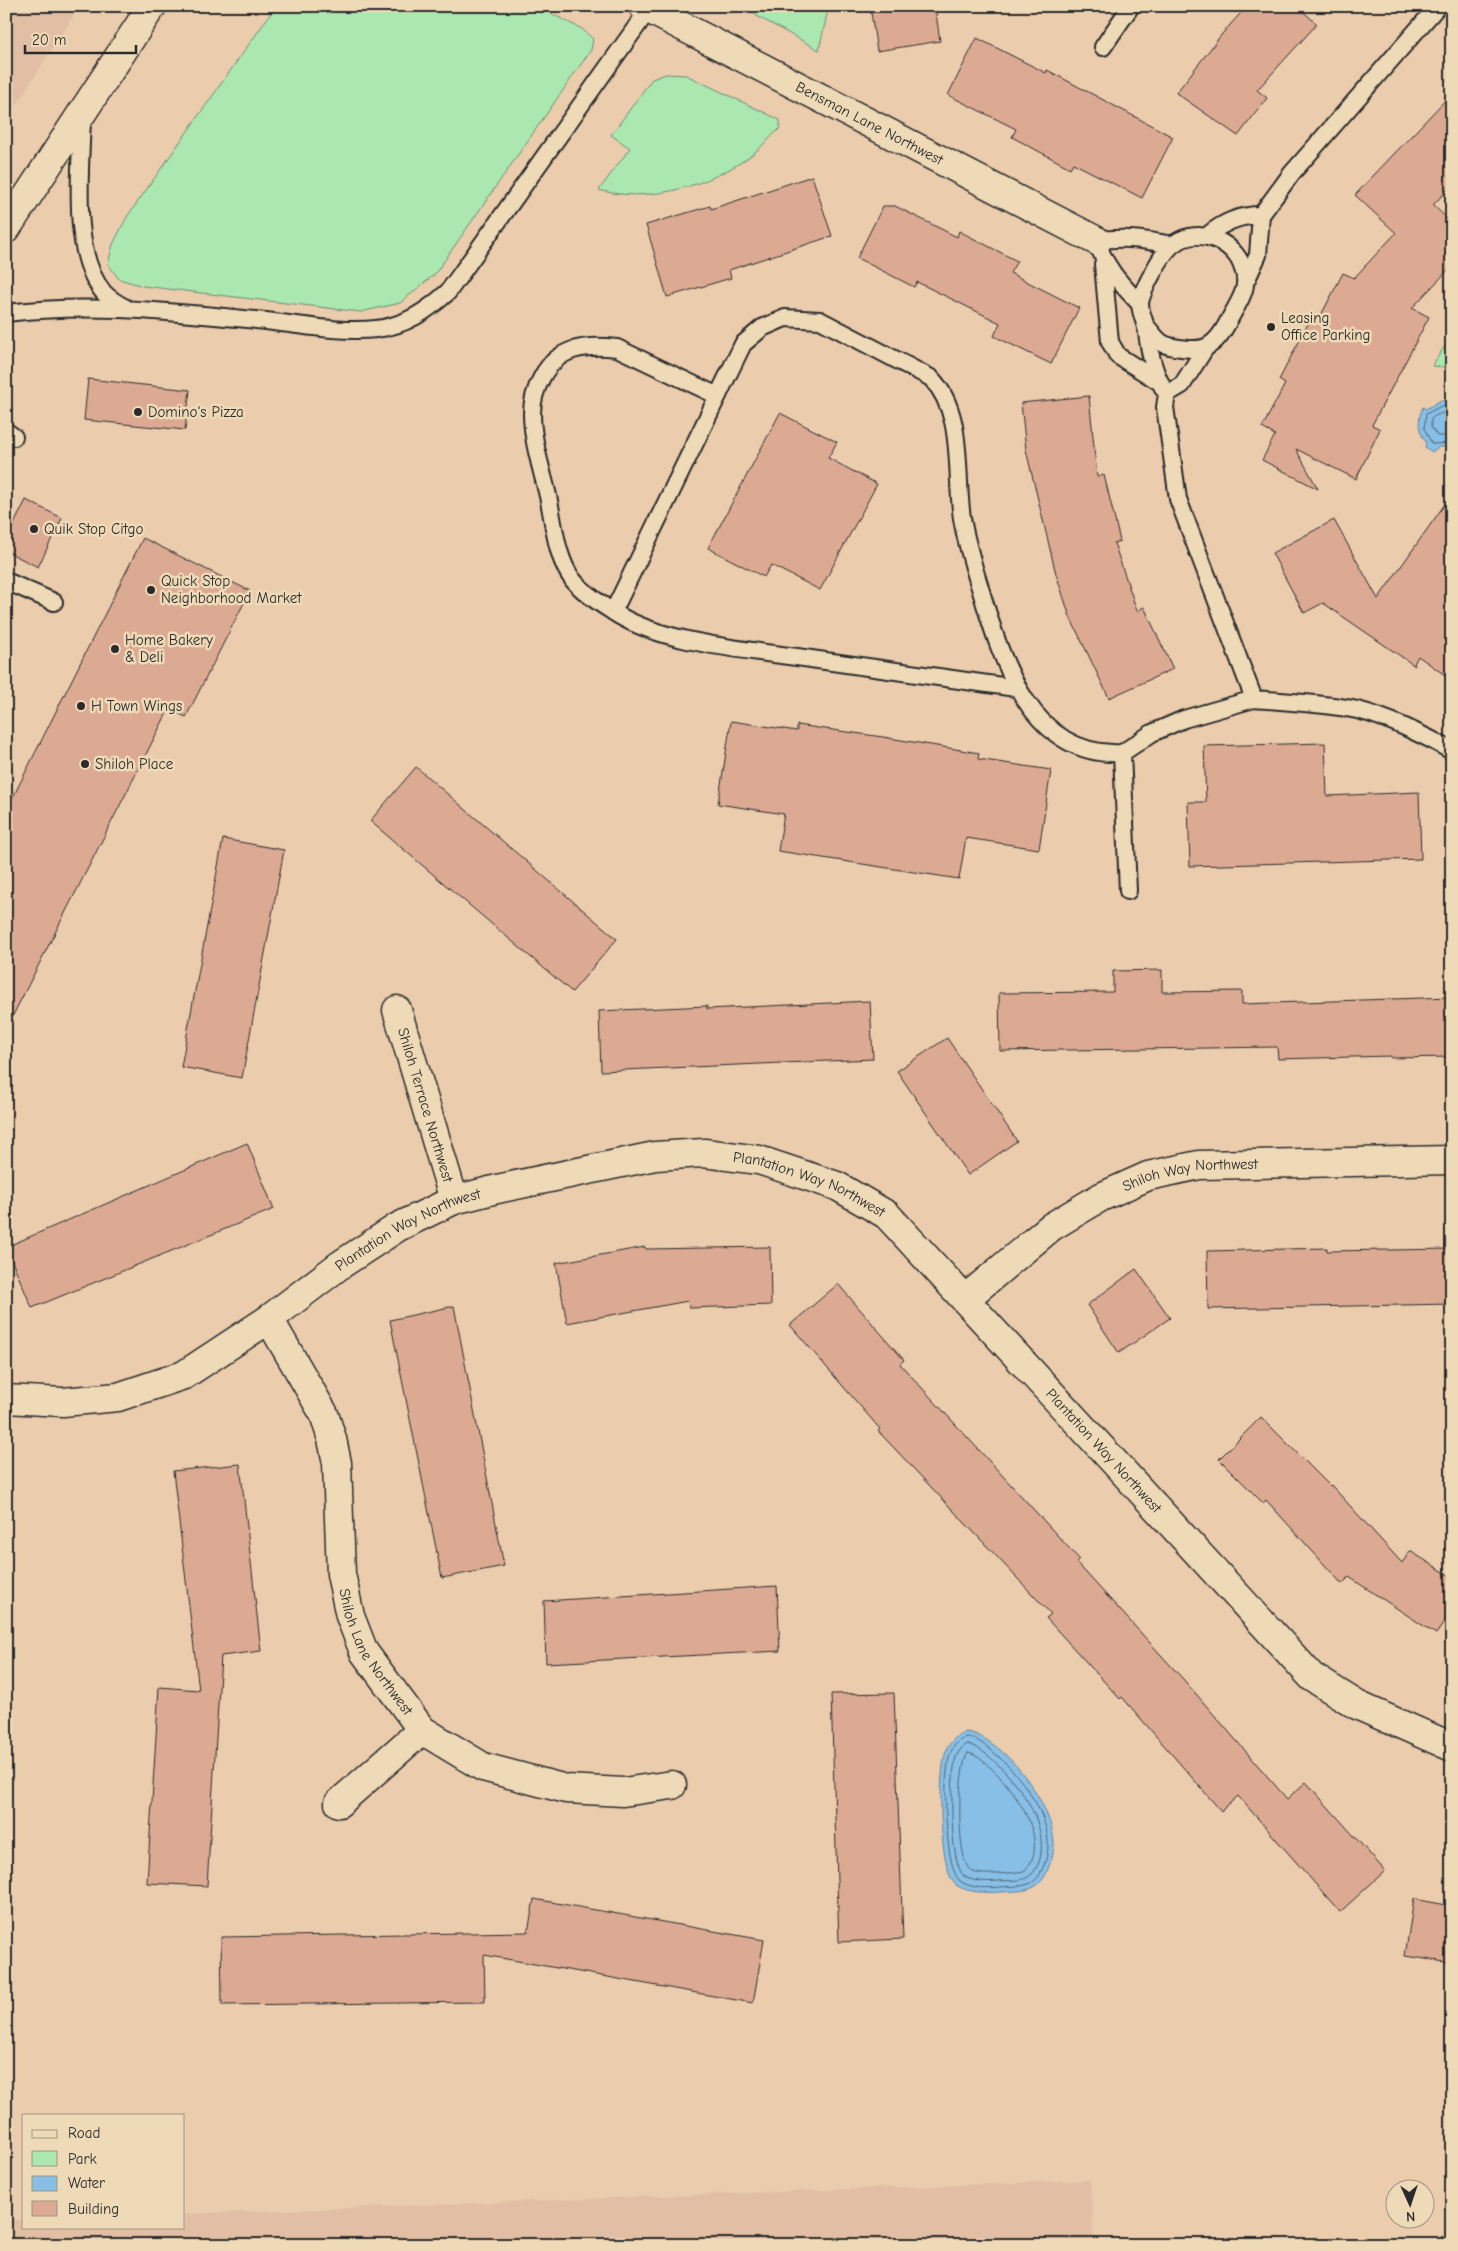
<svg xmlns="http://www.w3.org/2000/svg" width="1458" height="2251" font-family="'Comic Neue',sans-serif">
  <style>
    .built { fill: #e2bfa4 }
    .green { fill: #aae8b0; stroke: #6a8a6e }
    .water { fill: #88bfe6; stroke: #63849b }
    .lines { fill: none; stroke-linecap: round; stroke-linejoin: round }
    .shore { stroke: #506676; stroke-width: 1 }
    .building { fill: #dcaa93; stroke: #2b2b2b }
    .lane-casing { stroke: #2b2b2b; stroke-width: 20 }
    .street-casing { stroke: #2b2b2b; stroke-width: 31 }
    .secondary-casing { stroke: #2b2b2b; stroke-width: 31 }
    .lane { stroke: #efdab8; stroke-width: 16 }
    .street { stroke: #efdab8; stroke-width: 28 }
    .secondary { stroke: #efdab8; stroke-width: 28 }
    .poi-dot { fill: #2b2b2b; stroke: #efdab8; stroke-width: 2 }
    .labels { text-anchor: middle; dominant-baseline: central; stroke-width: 5; stroke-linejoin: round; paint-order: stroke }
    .street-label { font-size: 15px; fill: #2b2b2b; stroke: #efdab8 }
    .poi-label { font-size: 15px; fill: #2b2b2b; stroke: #efdab8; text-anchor: start }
  </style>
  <rect width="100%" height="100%" fill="#ebcdae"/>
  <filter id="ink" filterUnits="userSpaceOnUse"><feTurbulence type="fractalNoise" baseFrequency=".02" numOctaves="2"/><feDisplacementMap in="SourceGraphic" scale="10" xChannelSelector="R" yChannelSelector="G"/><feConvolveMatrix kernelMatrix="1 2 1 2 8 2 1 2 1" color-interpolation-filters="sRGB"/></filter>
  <g filter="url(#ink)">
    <!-- built -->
    <path class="built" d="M 6,6 L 80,6 L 6,121 Z
      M 1090,2180 L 1094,2245 L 6,2245 L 6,2220 L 24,2220 L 24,2227 L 184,2227 L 184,2214 Z"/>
    <!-- green -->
    <path class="green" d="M 276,6 L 536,6 L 582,29 L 593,39 L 591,50 L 435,274 L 400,303 L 361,312 L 143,286 L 119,279 L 108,264 L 113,244 L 127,217 Z
      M 747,6 L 826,6 L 827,14 L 819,50 L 755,15 Z
      M 666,74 L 686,75 L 780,120 L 780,128 C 767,141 755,154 740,163 C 700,188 645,203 599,190 L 630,148 L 611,135 L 652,79 Z
      M 1452,335 L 1452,368 L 1432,366 Z"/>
    <!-- water -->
    <path class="water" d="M 1452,396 L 1452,447 L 1439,447 L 1432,452 L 1425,447 L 1426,442 C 1418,432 1417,419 1423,407 L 1426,409 L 1441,400 L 1449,401 Z
      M 967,1732 C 1004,1738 1054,1806 1054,1844 C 1054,1852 1051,1862 1048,1869 C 1045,1877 1041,1883 1034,1887 C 1025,1892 1011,1891 1001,1892 C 988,1893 967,1893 956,1885 C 938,1870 938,1773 946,1751 C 949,1742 958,1734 967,1732 Z"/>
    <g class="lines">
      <!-- shore -->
      <path class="shore" d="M 1452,405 L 1441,406 L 1426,414 L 1424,428 L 1432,444 L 1452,443
        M 1452,412 C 1443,413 1438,413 1431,419 L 1431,427 L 1437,436 L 1452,436
        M 967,1737 C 979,1739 990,1749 999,1757 C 1025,1781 1060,1827 1044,1865 C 1041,1873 1038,1879 1031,1883 C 1023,1887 1010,1886 1001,1887 C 989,1888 970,1889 960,1881 C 944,1868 942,1770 951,1752 C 954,1745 960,1739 967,1737 Z
        M 968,1744 C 977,1746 986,1754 993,1760 C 1019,1784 1048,1821 1040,1859 C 1038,1865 1034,1874 1028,1877 C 1021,1882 1006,1880 998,1881 C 989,1882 971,1882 964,1876 C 949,1863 950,1777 956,1757 C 958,1752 963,1745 968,1744 Z
        M 968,1753 C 976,1754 984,1762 990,1767 C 1012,1787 1054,1842 1024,1871 C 1013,1873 981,1877 971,1871 C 956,1862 957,1766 968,1753 Z"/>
    </g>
    <!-- building -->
    <path class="building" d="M 870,6 L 935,6 L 940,41 L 877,51 Z
      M 1247,6 L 1297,6 L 1317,24 L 1257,90 L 1267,98 L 1238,136 L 1176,93 L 1222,34 Z
      M 977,38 L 1046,73 L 1047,70 L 1173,137 L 1142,198 L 1073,163 L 1070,168 L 1012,137 L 1016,129 L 948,95 Z
      M 1452,93 L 1452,185 L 1433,205 L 1452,223 L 1452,266 L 1412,308 L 1429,317 L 1372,425 L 1380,429 L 1356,479 L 1296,449 L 1318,489 L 1262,460 L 1275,435 L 1262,428 L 1285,384 L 1279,380 L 1312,316 L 1319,319 L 1343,273 L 1354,278 L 1396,233 L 1355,195 Z
      M 812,176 L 832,236 L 729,270 L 731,278 L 667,297 L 646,225 L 710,206 L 711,209 Z
      M 883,206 L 895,206 L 957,237 L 959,231 L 1017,261 L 1010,273 L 1079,308 L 1051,364 L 994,336 L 1000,323 L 917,282 L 914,287 L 857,258 Z
      M 88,379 L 190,390 L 185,430 L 84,420 Z
      M 1089,396 L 1097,477 L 1104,475 L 1120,541 L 1114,543 L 1137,611 L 1144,607 L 1173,669 L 1109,698 L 1070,617 L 1056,574 L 1026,450 L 1021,403 Z
      M 780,413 L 837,442 L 828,458 L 877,484 L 820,590 L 771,565 L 764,577 L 708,548 Z
      M 1452,494 L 1452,680 L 1418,656 L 1414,664 L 1415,666 L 1323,603 L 1304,613 L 1272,553 L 1334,520 L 1378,599 Z
      M 26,500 L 62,518 L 38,567 L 6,551 L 6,540 Z
      M 143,538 L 250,591 L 186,717 L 169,709 L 6,1029 L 6,811 Z
      M 731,721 L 797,731 L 797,725 L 883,737 L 979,753 L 978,759 L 1051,770 L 1039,849 L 966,838 L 959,879 L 778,851 L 784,814 L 718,804 Z
      M 1325,743 L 1327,796 L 1419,792 L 1421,859 L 1190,866 L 1188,802 L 1206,802 L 1204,746 Z
      M 416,767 L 617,939 L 572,992 L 370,821 Z
      M 223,839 L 284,850 L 242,1078 L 181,1067 Z
      M 1162,970 L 1162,992 L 1242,991 L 1242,1004 L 1452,997 L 1452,1057 L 1391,1058 L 1391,1056 L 1278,1059 L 1277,1047 L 1000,1051 L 999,993 L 1113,992 L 1113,971 Z
      M 870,1001 L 873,1059 L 601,1071 L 599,1011 L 707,1006 L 707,1009 Z
      M 947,1038 L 1017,1141 L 968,1175 L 897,1071 Z
      M 247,1143 L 274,1209 L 32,1308 L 6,1247 Z
      M 645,1247 L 646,1249 L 770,1247 L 771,1305 L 689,1308 L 688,1301 L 567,1323 L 556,1263 Z
      M 1327,1248 L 1327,1251 L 1452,1249 L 1452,1304 L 1208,1309 L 1207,1251 Z
      M 1136,1269 L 1170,1318 L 1119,1353 L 1087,1305 Z
      M 838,1284 L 904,1360 L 900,1364 L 1079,1559 L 1076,1562 L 1183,1679 L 1287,1799 L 1306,1782 L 1385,1871 L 1340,1912 L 1238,1796 L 1221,1811 L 1122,1697 L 1120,1699 L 1046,1618 L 1051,1614 L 878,1431 L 880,1429 L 790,1325 Z
      M 454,1306 L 504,1566 L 442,1578 L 390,1320 Z
      M 1261,1417 L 1330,1486 L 1331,1485 L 1402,1563 L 1410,1551 L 1452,1577 L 1452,1611 L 1436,1634 L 1349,1577 L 1342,1584 L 1266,1500 L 1263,1503 L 1219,1459 Z
      M 240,1464 L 261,1651 L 221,1656 L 207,1886 L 147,1883 L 159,1687 L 199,1690 L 173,1471 Z
      M 777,1586 L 780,1651 L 546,1663 L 544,1601 Z
      M 894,1693 L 903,1939 L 839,1942 L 831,1694 Z
      M 534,1899 L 764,1940 L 753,2003 L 484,1955 L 485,2002 L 222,2005 L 221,1937 L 528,1932 Z
      M 1414,1899 L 1452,1906 L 1452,1963 L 1405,1956 Z"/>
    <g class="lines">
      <!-- lane casing -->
      <g class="lane-casing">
        <path id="lane" d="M 1103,47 L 1131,6
          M 82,117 C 81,166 70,254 104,293 C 110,299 118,304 126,308
          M 1207,236 C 1223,222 1240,215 1261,215
          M 1103,264 L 1110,342 L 1118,356 L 1158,381
          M 1247,279 L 1258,255 L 1261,215 L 1292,173 L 1438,6
          M 1140,304 C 1121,284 1105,268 1097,241 C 1123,236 1146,240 1172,245
          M 6,313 C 94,302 179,313 266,321 C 300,325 342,333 376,329 C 405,326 427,311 448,292 L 649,9
          M 1146,326 C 1151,331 1156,339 1162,343 C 1170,348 1197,351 1206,347 C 1220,341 1227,323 1234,311 C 1242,297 1249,285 1243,269 C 1235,240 1195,224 1170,247 C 1161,256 1156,267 1150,278 C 1146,286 1141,295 1140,303 C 1140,313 1146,323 1147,333 C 1150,355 1154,375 1167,394 L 1165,407 L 1178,499 L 1254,699 C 1288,702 1323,703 1357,710 C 1387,717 1426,736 1452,751
          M 1167,394 L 1182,385 L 1206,347
          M 718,396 L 617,348 C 586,344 558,347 542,377 C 536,388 532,401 532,413 C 532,441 542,470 548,496 C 554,523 556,558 573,580 C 583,592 599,603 612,611 C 657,643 749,650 804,658 C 875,668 945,678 1016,688
          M 6,431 L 14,437
          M 6,581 L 54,602
          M 613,612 L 743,344 L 762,328 L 785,318 L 820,320 L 931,378 C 965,413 955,472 962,518 C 966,543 974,568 981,591 C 1002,662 1032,758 1122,753
          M 1128,891 L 1122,753 L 1152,733 L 1184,719 L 1254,699"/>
      </g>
      <!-- street casing -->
      <g class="street-casing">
        <g id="street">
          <path id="s1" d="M 643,6 L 1097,241"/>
          <path id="s2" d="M 397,1010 L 454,1200"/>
          <path id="s3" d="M 965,1299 L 1051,1227 L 1101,1197 L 1148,1176 L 1199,1165 L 1452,1160"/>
          <path id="s4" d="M 269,1319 L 324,1414 L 332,1439 L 337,1463 L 341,1574 L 350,1616 L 364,1652 L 422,1730 L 483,1767 L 566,1789 L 623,1792 L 672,1785"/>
          <path id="s5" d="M 6,1399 L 63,1402 L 118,1397 L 184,1375 L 269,1319 L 340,1265 L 398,1227 L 454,1200 L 497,1189 L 655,1156 L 704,1153 L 759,1160 L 837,1186 L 887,1215 L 1312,1677 L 1357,1705 L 1452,1747"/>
          <path d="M 339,1803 L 422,1730"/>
        </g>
      </g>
      <!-- secondary casing -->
      <g class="secondary-casing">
        <path id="secondary" d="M 6,229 L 152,6"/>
      </g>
      <!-- lane -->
      <use href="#lane" class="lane"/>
      <!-- street -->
      <use href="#street" class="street"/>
      <!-- secondary -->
      <use href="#secondary" class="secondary"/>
    </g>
  </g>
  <!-- markers -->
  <g class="poi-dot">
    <circle cx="1271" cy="327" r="5"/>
    <circle cx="138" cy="412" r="5"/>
    <circle cx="34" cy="529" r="5"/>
    <circle cx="151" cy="590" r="5"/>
    <circle cx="115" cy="649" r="5"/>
    <circle cx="81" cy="706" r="5"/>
    <circle cx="85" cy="764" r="5"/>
  </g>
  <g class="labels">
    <!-- street labels -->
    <g class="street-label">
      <text stroke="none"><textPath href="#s1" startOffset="255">Bensman Lane Northwest</textPath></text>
      <text stroke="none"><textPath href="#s2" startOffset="99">Shiloh Terrace Northwest</textPath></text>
      <text stroke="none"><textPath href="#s3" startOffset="264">Shiloh Way Northwest</textPath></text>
      <text stroke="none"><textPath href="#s5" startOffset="870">Plantation Way Northwest</textPath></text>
      <text stroke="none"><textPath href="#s5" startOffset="450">Plantation Way Northwest</textPath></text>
      <text stroke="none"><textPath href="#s5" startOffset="1275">Plantation Way Northwest</textPath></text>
      <text stroke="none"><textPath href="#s4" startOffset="358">Shiloh Lane Northwest</textPath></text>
    </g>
    <!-- poi labels -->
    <g class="poi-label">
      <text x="1281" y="318">Leasing<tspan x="1281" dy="17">Office Parking</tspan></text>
      <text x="148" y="412">Domino's Pizza</text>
      <text x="44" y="529">Quik Stop Citgo</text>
      <text x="161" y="581">Quick Stop<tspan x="161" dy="17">Neighborhood Market</tspan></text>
      <text x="125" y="640">Home Bakery<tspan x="125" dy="17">&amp; Deli</tspan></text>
      <text x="91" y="706">H Town Wings</text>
      <text x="95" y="764">Shiloh Place</text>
    </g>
  </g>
  <!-- margin -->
  <rect width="1458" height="2251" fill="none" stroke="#efdab8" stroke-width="25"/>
  <rect x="12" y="12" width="1433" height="2226" fill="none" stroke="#2b2b2b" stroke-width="2" filter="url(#ink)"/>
  <!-- legend -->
  <rect x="22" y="2114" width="162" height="115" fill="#efdab8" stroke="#a19480"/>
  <rect x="32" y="2130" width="25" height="8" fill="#efdab8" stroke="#a19480"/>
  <text x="68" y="2138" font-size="15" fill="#2b2b2b">Road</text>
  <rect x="32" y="2151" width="25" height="15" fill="#aae8b0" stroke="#a19480"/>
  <text x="68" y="2164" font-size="15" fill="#2b2b2b">Park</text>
  <rect x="32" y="2176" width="25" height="15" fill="#88bfe6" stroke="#a19480"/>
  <text x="68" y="2188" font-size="15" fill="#2b2b2b">Water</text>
  <rect x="32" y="2201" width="25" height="15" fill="#dcaa93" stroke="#a19480"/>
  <text x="68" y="2214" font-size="15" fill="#2b2b2b">Building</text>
  <!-- north arrow -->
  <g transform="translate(1410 2204) rotate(177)"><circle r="24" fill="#efdab8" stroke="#a19480"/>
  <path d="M0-4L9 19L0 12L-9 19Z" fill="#2b2b2b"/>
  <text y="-8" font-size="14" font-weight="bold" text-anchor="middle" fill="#2b2b2b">N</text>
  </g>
  <!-- scale -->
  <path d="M25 45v8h111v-8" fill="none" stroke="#2b2b2b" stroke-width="2.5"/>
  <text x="32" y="45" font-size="15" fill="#2b2b2b" stroke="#efdab8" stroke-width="4" paint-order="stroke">20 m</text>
</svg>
